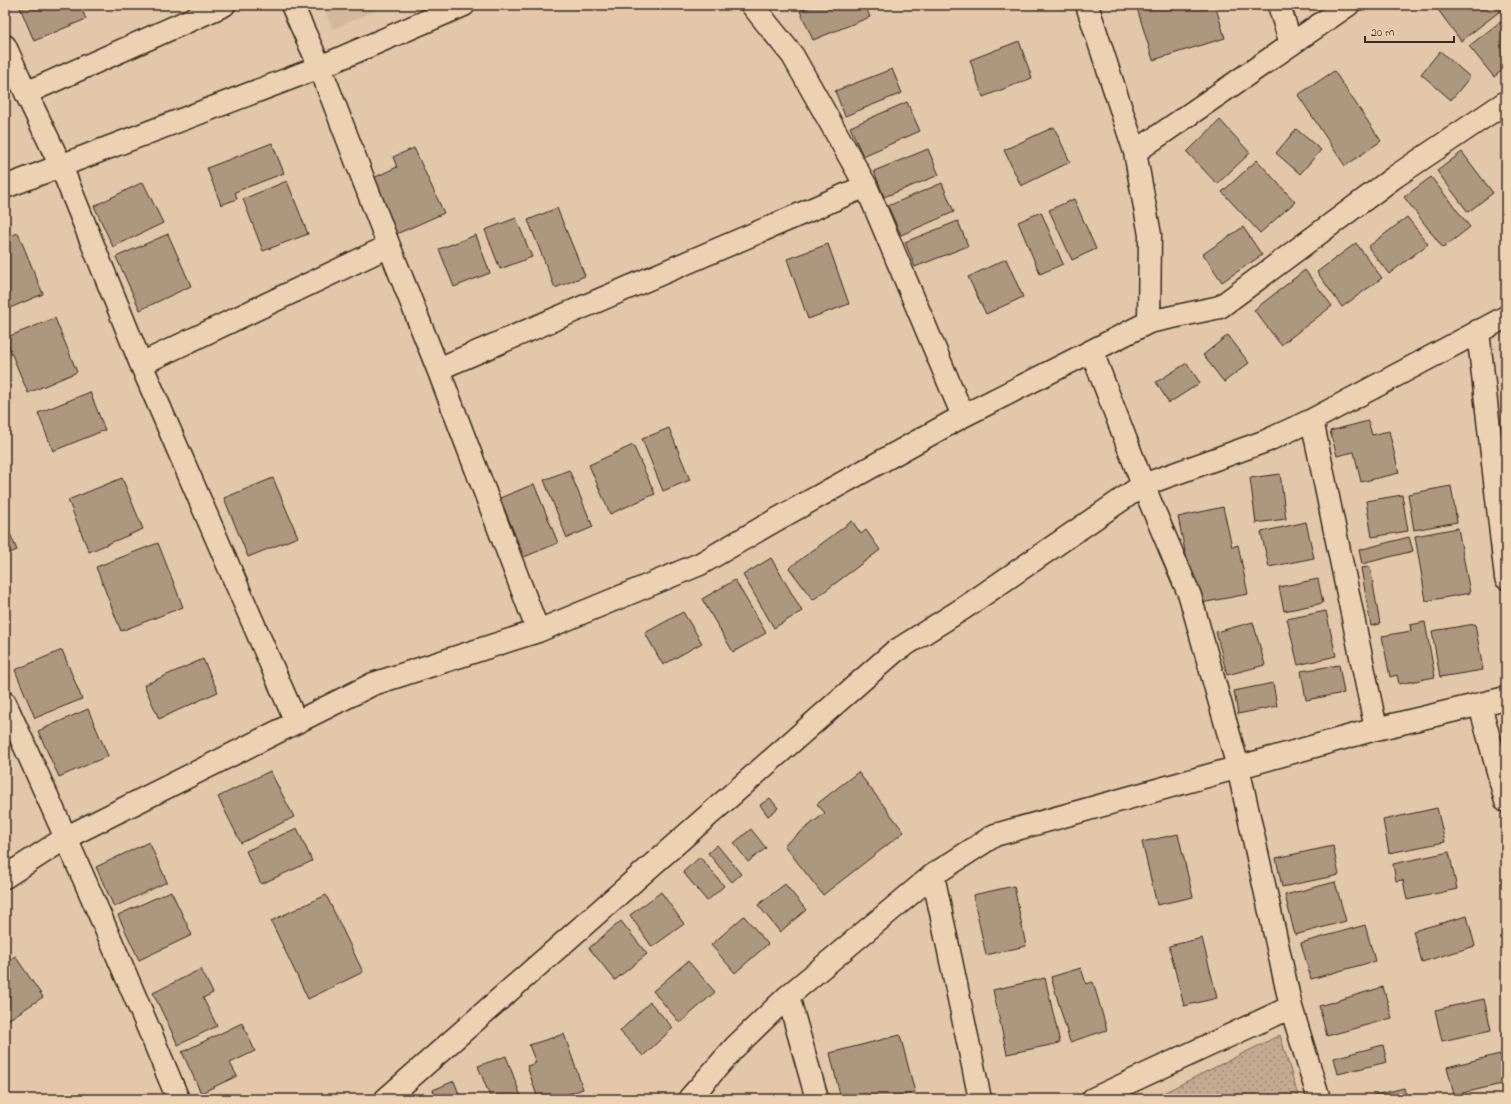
<svg xmlns="http://www.w3.org/2000/svg" width="1511" height="1104" font-family="'Indie Flower',sans-serif">
  <style>
    .built { fill: #d2b99d }
    .park { fill: url(#park-dots); stroke: #7f6a57 }
    .building { fill: #ae977f; stroke: #3b2a1e }
    .lines { fill: none; stroke-linecap: round; stroke-linejoin: round }
    .minor-casing { stroke: #3b2a1e; stroke-width: 25 }
    .minor { stroke: #ecd1b3; stroke-width: 22 }
  </style>
  <defs>
    <pattern id="park-dots" width="8" height="8" patternUnits="userSpaceOnUse"><rect width="8" height="8" fill="#c3aa90"/><path d="M2 2h.1M6 6h.1" fill="none" stroke="#a08b75" stroke-width="1.8" stroke-linecap="round"/></pattern>
  </defs>
  <rect width="100%" height="100%" fill="#e2c7aa"/>
  <filter id="ink" filterUnits="userSpaceOnUse"><feTurbulence type="fractalNoise" baseFrequency=".025" numOctaves="2"/><feDisplacementMap in="SourceGraphic" scale="8" xChannelSelector="R" yChannelSelector="G"/><feConvolveMatrix kernelMatrix="1 2 1 2 8 2 1 2 1" color-interpolation-filters="sRGB"/></filter>
  <g filter="url(#ink)">
    <!-- built -->
    <path class="built" d="M 322,5 L 389,5 L 333,29 Z"/>
    <!-- park -->
    <path class="park" d="M 1280,1035 L 1299,1099 L 1151,1099 Z"/>
    <!-- building -->
    <path class="building" d="M 19,5 L 80,5 L 86,19 L 34,41 Z
      M 815,5 L 865,5 L 870,17 L 813,40 L 800,11 Z
      M 1136,5 L 1215,5 L 1225,38 L 1153,60 Z
      M 1439,5 L 1502,5 L 1504,8 L 1461,41 L 1436,7 Z
      M 1500,22 L 1506,29 L 1506,67 L 1494,77 L 1469,46 Z
      M 1019,41 L 1032,78 L 983,97 L 970,60 Z
      M 1440,51 L 1470,77 L 1451,100 L 1421,74 Z
      M 892,69 L 902,93 L 845,116 L 835,91 Z
      M 1334,71 L 1381,141 L 1345,166 L 1298,95 Z
      M 907,102 L 920,131 L 863,156 L 850,127 Z
      M 1220,120 L 1250,153 L 1217,184 L 1187,152 Z
      M 1054,127 L 1070,162 L 1021,186 L 1004,150 Z
      M 1296,129 L 1321,150 L 1300,174 L 1276,153 Z
      M 272,143 L 284,173 L 235,192 L 237,199 L 221,205 L 207,168 Z
      M 414,148 L 444,213 L 392,236 L 367,181 L 397,167 L 393,157 Z
      M 928,149 L 939,175 L 884,197 L 874,171 Z
      M 1462,152 L 1493,193 L 1468,212 L 1437,171 Z
      M 1257,160 L 1295,202 L 1260,233 L 1222,192 Z
      M 1431,177 L 1470,227 L 1443,248 L 1404,197 Z
      M 287,181 L 308,234 L 263,251 L 243,199 Z
      M 143,182 L 163,223 L 113,247 L 94,206 Z
      M 942,183 L 954,212 L 901,235 L 888,206 Z
      M 1074,199 L 1096,249 L 1072,260 L 1049,210 Z
      M 557,208 L 585,276 L 555,288 L 528,220 Z
      M 1041,212 L 1063,264 L 1040,274 L 1018,222 Z
      M 1407,217 L 1428,244 L 1389,274 L 1368,247 Z
      M 516,218 L 532,257 L 500,269 L 485,230 Z
      M 958,221 L 968,246 L 915,267 L 905,242 Z
      M 1243,227 L 1262,255 L 1222,282 L 1203,254 Z
      M 18,233 L 43,294 L 5,310 L 5,238 Z
      M 168,234 L 191,286 L 140,310 L 116,257 Z
      M 476,235 L 490,273 L 454,287 L 439,249 Z
      M 1356,243 L 1382,278 L 1342,307 L 1317,272 Z
      M 828,244 L 849,304 L 808,319 L 787,259 Z
      M 1006,259 L 1023,297 L 986,314 L 968,277 Z
      M 1305,270 L 1332,306 L 1281,345 L 1254,310 Z
      M 55,318 L 77,372 L 28,393 L 5,338 Z
      M 1228,335 L 1249,363 L 1224,382 L 1203,355 Z
      M 1187,363 L 1200,383 L 1169,403 L 1156,382 Z
      M 90,392 L 105,430 L 53,451 L 38,413 Z
      M 1368,421 L 1372,435 L 1389,431 L 1399,473 L 1361,482 L 1354,452 L 1337,456 L 1330,431 Z
      M 669,428 L 690,480 L 663,491 L 642,439 Z
      M 633,445 L 655,494 L 610,514 L 589,465 Z
      M 569,470 L 593,527 L 567,538 L 544,480 Z
      M 1280,474 L 1286,519 L 1256,523 L 1250,478 Z
      M 122,478 L 143,529 L 89,552 L 68,500 Z
      M 273,478 L 298,537 L 248,557 L 224,498 Z
      M 534,484 L 558,543 L 524,557 L 500,498 Z
      M 1451,486 L 1457,522 L 1414,530 L 1408,494 Z
      M 1402,495 L 1408,531 L 1372,537 L 1366,501 Z
      M 1223,507 L 1232,547 L 1238,545 L 1248,594 L 1196,604 L 1178,517 Z
      M 852,521 L 861,534 L 866,530 L 880,550 L 813,600 L 789,568 Z
      M 5,522 L 17,550 L 5,555 Z
      M 1306,522 L 1314,558 L 1269,567 L 1261,532 Z
      M 1458,528 L 1470,593 L 1426,601 L 1415,536 Z
      M 1409,537 L 1413,551 L 1362,564 L 1359,550 Z
      M 158,543 L 183,607 L 121,631 L 96,567 Z
      M 771,558 L 802,611 L 774,628 L 743,575 Z
      M 1370,567 L 1380,624 L 1371,626 L 1361,568 Z
      M 1318,579 L 1323,603 L 1284,611 L 1279,587 Z
      M 735,580 L 766,633 L 733,652 L 702,599 Z
      M 1326,611 L 1336,656 L 1298,665 L 1287,619 Z
      M 683,612 L 702,643 L 663,665 L 645,633 Z
      M 1253,622 L 1265,665 L 1227,675 L 1216,632 Z
      M 1425,622 L 1435,677 L 1399,684 L 1397,675 L 1390,677 L 1382,636 L 1411,631 L 1410,625 Z
      M 1475,624 L 1483,670 L 1440,677 L 1432,631 Z
      M 62,650 L 82,699 L 35,718 L 15,670 Z
      M 203,659 L 218,692 L 159,719 L 144,685 Z
      M 1339,665 L 1344,693 L 1306,700 L 1301,671 Z
      M 1273,683 L 1277,706 L 1238,714 L 1234,691 Z
      M 88,709 L 108,756 L 59,777 L 38,731 Z
      M 270,771 L 294,817 L 241,843 L 218,797 Z
      M 858,772 L 904,832 L 823,895 L 784,845 L 825,813 L 817,804 Z
      M 770,798 L 778,808 L 768,816 L 760,805 Z
      M 1437,808 L 1445,842 L 1389,853 L 1383,820 Z
      M 297,828 L 312,861 L 261,884 L 246,851 Z
      M 751,829 L 766,848 L 748,862 L 734,843 Z
      M 1178,834 L 1193,897 L 1157,905 L 1142,842 Z
      M 149,842 L 167,882 L 114,907 L 96,867 Z
      M 717,845 L 741,874 L 732,882 L 708,853 Z
      M 1333,846 L 1339,875 L 1282,887 L 1276,858 Z
      M 1449,852 L 1457,889 L 1407,900 L 1403,880 L 1396,881 L 1393,864 Z
      M 700,857 L 724,886 L 707,901 L 683,872 Z
      M 1335,882 L 1346,921 L 1295,935 L 1285,895 Z
      M 785,884 L 806,910 L 780,932 L 758,905 Z
      M 1014,886 L 1026,946 L 986,955 L 973,895 Z
      M 171,891 L 192,935 L 139,960 L 118,915 Z
      M 661,892 L 684,924 L 652,947 L 630,915 Z
      M 326,895 L 363,972 L 308,999 L 271,921 Z
      M 744,916 L 768,944 L 735,973 L 711,945 Z
      M 1467,916 L 1475,946 L 1422,962 L 1413,931 Z
      M 621,921 L 647,954 L 615,980 L 589,948 Z
      M 1365,925 L 1375,961 L 1311,979 L 1301,943 Z
      M 1202,938 L 1217,998 L 1184,1006 L 1169,946 Z
      M 15,956 L 43,997 L 5,1022 L 5,963 Z
      M 688,961 L 715,992 L 680,1023 L 653,991 Z
      M 1081,968 L 1086,984 L 1093,982 L 1107,1030 L 1070,1042 L 1051,977 Z
      M 201,969 L 213,993 L 203,998 L 217,1026 L 178,1045 L 153,993 Z
      M 1045,978 L 1060,1043 L 1007,1054 L 993,990 Z
      M 1383,987 L 1392,1018 L 1327,1036 L 1319,1006 Z
      M 1484,999 L 1491,1030 L 1442,1041 L 1435,1010 Z
      M 650,1002 L 673,1028 L 643,1056 L 620,1031 Z
      M 242,1023 L 255,1051 L 230,1063 L 237,1076 L 201,1093 L 182,1052 Z
      M 564,1034 L 583,1089 L 554,1099 L 538,1099 L 527,1066 L 536,1063 L 529,1045 Z
      M 900,1035 L 915,1092 L 888,1099 L 841,1099 L 830,1053 Z
      M 1383,1045 L 1387,1062 L 1338,1074 L 1334,1058 Z
      M 1500,1054 L 1506,1077 L 1506,1083 L 1454,1095 L 1447,1067 Z
      M 506,1056 L 522,1099 L 491,1099 L 478,1066 Z
      M 454,1081 L 461,1099 L 430,1099 L 435,1097 L 433,1090 Z
      M 1404,1088 L 1407,1099 L 1359,1099 Z"/>
    <g class="lines">
      <!-- minor casing -->
      <g class="minor-casing">
        <path id="minor" d="M 292,5 L 320,67 L 389,246 L 438,369 L 538,631
          M 752,5 L 793,56 L 866,186 L 963,416
          M 1087,5 L 1135,152 L 1150,235 L 1149,322
          M 1279,5 L 1291,44
          M 5,46 L 26,93 L 61,166 L 141,364 L 296,722
          M 26,93 L 224,5
          M 1135,152 L 1348,5
          M 5,187 L 320,67 L 464,5
          M 1478,331 L 1506,578
          M 1092,352 L 1143,485 L 1190,596 L 1238,767 L 1291,1007 L 1319,1099
          M 141,364 L 389,246
          M 438,369 L 866,186
          M 1312,420 L 1376,729
          M 5,703 C 65,834 123,966 178,1099
          M 1480,705 L 1506,801
          M 933,875 L 980,1099
          M 5,877 L 67,837 L 373,684 L 538,631 L 700,564 L 774,521 L 963,416 L 1149,322 L 1220,307 L 1396,176 L 1506,102
          M 788,996 L 817,1099
          M 386,1099 L 894,652 L 964,608 L 1143,485 L 1266,441 L 1312,420 L 1506,317
          M 689,1099 L 735,1047 L 788,996 L 933,875 L 995,835 L 1376,729 L 1506,698
          M 1093,1099 L 1291,1007"/>
      </g>
      <!-- minor -->
      <use href="#minor" class="minor"/>
    </g>
  </g>
  <!-- margin -->
  <rect width="1511" height="1104" fill="none" stroke="#ecd1b3" stroke-width="20"/>
  <rect x="10" y="10" width="1491" height="1084" fill="none" stroke="#3b2a1e" stroke-width="1.5" filter="url(#ink)"/>
  <!-- scale -->
  <path d="M1365 36v6h89v-6" fill="none" stroke="#3b2a1e" stroke-width="2"/>
  <text x="1371" y="36" font-size="12" fill="#3b2a1e" stroke="#ecd1b3" stroke-width="3" paint-order="stroke">20 m</text>
</svg>
